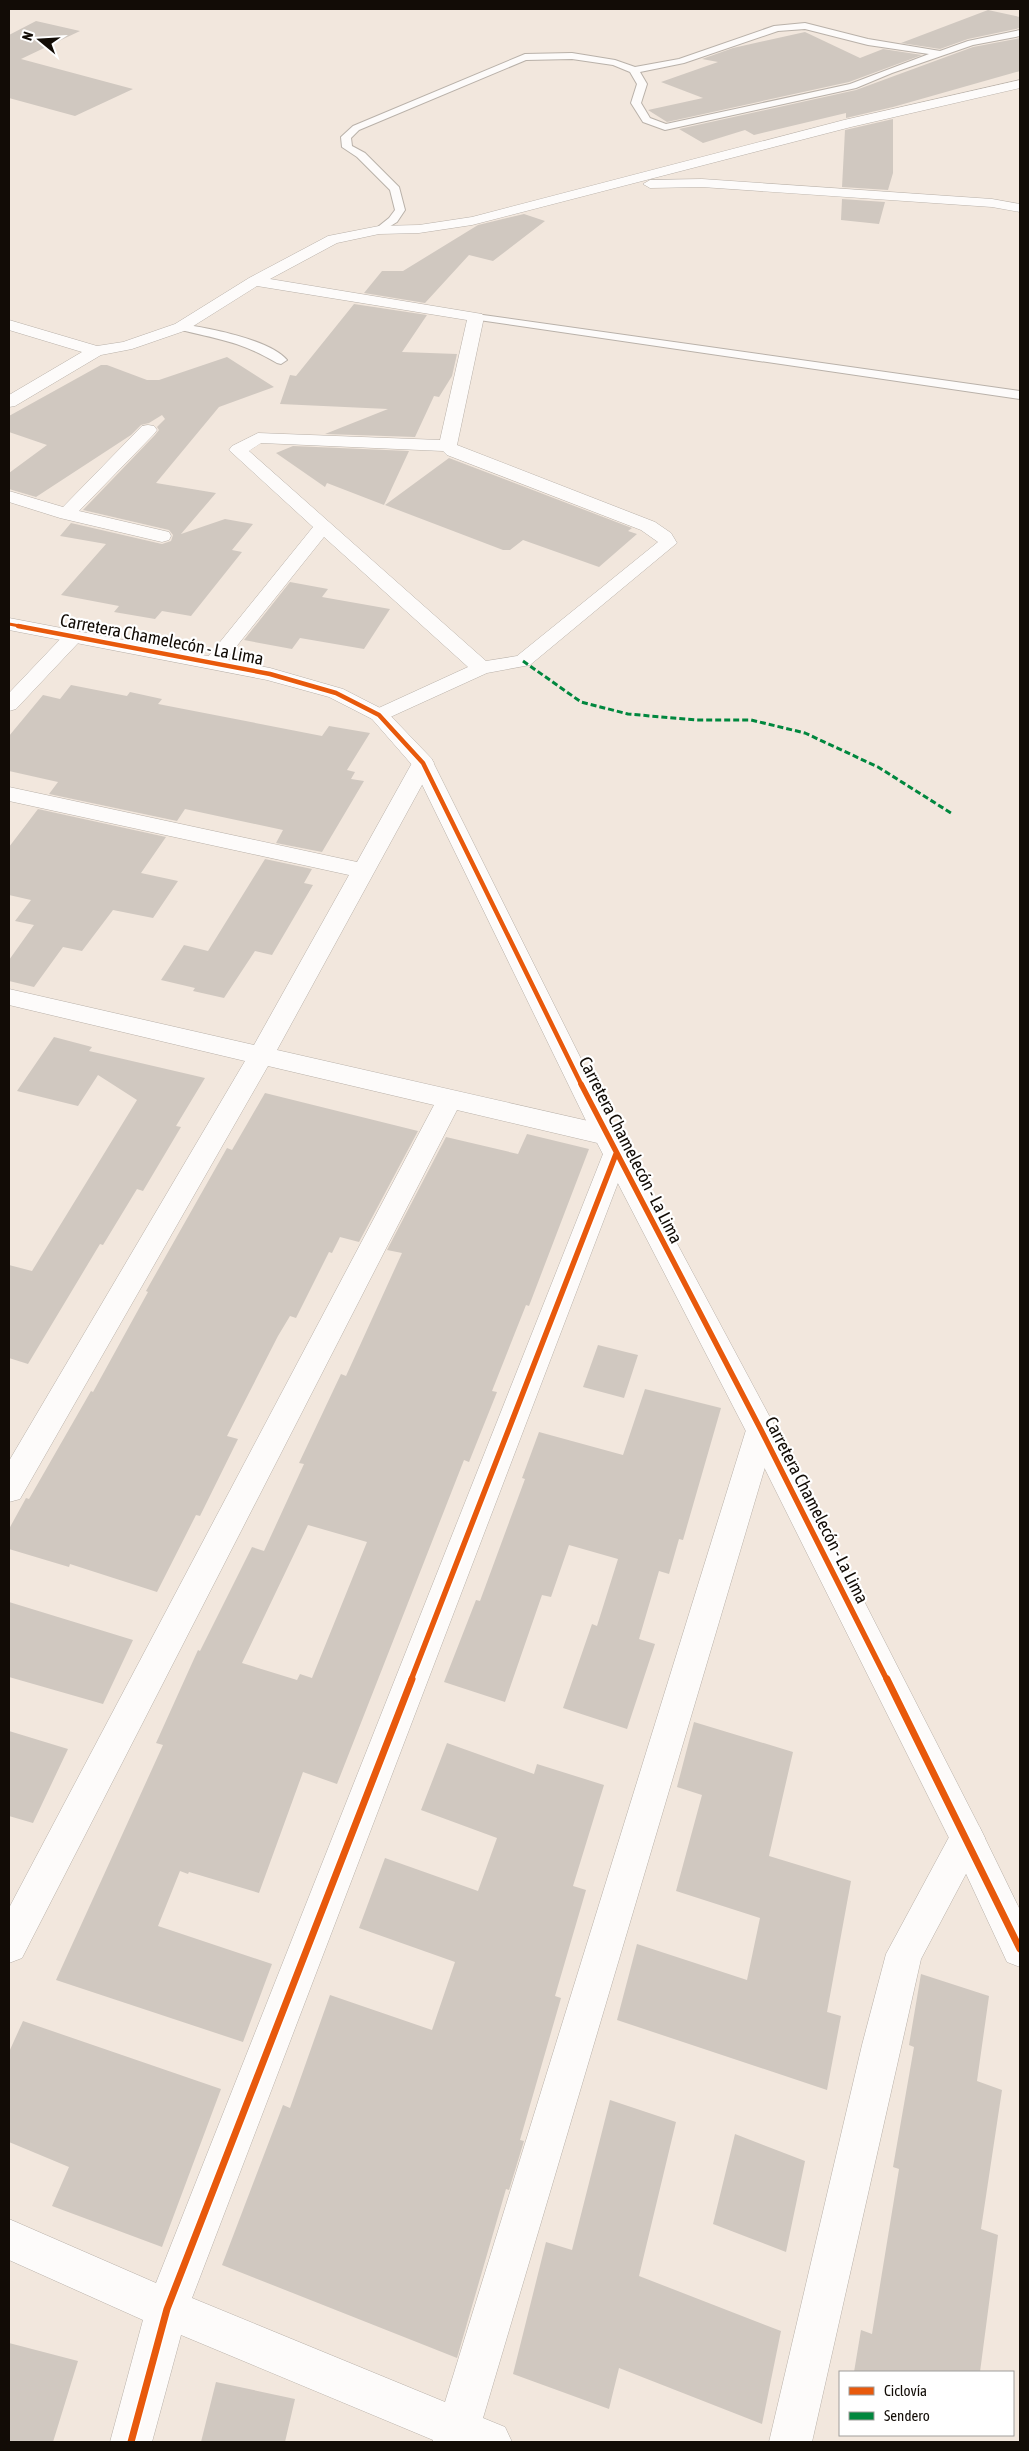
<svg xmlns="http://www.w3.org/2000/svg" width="1029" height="2451" font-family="'Asap Condensed',sans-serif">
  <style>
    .building { fill: #d0c8c0; fill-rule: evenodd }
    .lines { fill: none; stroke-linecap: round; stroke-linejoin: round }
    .service-casing { stroke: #b9b1a9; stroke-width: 2 }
    .minor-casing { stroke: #b9b1a9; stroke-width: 1 }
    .tertiary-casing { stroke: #b9b1a9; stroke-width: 1 }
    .service { fill: #fdfbfa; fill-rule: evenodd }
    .minor { fill: #fdfbfa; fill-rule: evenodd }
    .tertiary { fill: #fdfbfa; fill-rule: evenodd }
    .quiet { stroke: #00873e; stroke-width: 3; stroke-dasharray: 6 3; stroke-linecap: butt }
    .cycleway-far3-casing { stroke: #fff; stroke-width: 5 }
    .cycleway-far2-casing { stroke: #fff; stroke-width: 7 }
    .cycleway-far1-casing { stroke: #fff; stroke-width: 9 }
    .cycleway-casing { stroke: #fff; stroke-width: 10 }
    .cycleway-far3 { stroke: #e8590c; stroke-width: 3 }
    .cycleway-far2 { stroke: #e8590c; stroke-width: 4.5 }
    .cycleway-far1 { stroke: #e8590c; stroke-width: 5.5 }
    .cycleway { stroke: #e8590c; stroke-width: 7 }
    .labels { text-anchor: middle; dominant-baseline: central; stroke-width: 4.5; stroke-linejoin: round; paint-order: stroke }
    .street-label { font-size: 18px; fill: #120c06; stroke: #fff }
  </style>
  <rect width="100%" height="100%" fill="#f2e7dd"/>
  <!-- building -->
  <path class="building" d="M 988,10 L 1020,17 L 1020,28 L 968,39 L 940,49 L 901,43 Z
    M 36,21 L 80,31 L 21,59 L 133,89 L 75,116 L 9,98 L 9,35 Z
    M 805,32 L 860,58 L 883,49 L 922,55 L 849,82 L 667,122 L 648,110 L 703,98 L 661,82 L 718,62 L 702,59 L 733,48 Z
    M 1020,38 L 1020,71 L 893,107 L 846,118 L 846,113 L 754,135 L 745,130 L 703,143 L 679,129 L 856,90 L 973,47 Z
    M 893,119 L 893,173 L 888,190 L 842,187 L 845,130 Z
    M 842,199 L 885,202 L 879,224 L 841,220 Z
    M 524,214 L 545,221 L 493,261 L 469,255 L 425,303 L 364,293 L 382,271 L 403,271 L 478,225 Z
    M 354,304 L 427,315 L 402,352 L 457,354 L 452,376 L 439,397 L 434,396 L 415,437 L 325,434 L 388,409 L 280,404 L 290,375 L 296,376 Z
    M 227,357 L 274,387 L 219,407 L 156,483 L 216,493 L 181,534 L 225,519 L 253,524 L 232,550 L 242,552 L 191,616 L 162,611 L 155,619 L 114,612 L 119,606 L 61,595 L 106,544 L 60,536 L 71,523 L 162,544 L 171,541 L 173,535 L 169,530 L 83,510 L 155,435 L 159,430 L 157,427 L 165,419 L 162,415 L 149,423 L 141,425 L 131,435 L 36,497 L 9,489 L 9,473 L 47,445 L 9,432 L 9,416 L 101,365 L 107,365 L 147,380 L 159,380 Z
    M 293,446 L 409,451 L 384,505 L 327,483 L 325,487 L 276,453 Z
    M 449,458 L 632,528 L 628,531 L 637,534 L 599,567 L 523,540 L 510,550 L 503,550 L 385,505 Z
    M 290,582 L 328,589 L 322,597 L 390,609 L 364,649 L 300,638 L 292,649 L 244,640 Z
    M 71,685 L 127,696 L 130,692 L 162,699 L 158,704 L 322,736 L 329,726 L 370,733 L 347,770 L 355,772 L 351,779 L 364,781 L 322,852 L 276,843 L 283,830 L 185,809 L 177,821 L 49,794 L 58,782 L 9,771 L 9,736 L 43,695 L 60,699 Z
    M 38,809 L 166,837 L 141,873 L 178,881 L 153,918 L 113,910 L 82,951 L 63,947 L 34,987 L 9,981 L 9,960 L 34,925 L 15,921 L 31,900 L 9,895 L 9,847 Z
    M 265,859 L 312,869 L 304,883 L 313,885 L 272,955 L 255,951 L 224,998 L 193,991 L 195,988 L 161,980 L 184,945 L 208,951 Z
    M 54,1037 L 92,1047 L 89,1051 L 205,1078 L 176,1126 L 181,1127 L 143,1191 L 137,1189 L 103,1245 L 100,1244 L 28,1364 L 9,1358 L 9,1265 L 32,1271 L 137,1100 L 98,1075 L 78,1106 L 17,1091 Z
    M 265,1093 L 418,1131 L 359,1242 L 340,1237 L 332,1253 L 329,1252 L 296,1318 L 290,1316 L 278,1336 L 227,1436 L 238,1439 L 200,1516 L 196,1515 L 157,1592 L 70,1564 L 69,1567 L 9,1549 L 9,1529 L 26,1498 L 29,1499 L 91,1391 L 93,1392 L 148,1292 L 146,1291 L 227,1148 L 232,1150 Z
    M 527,1134 L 589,1149 L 529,1306 L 526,1305 L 492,1391 L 497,1392 L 469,1462 L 464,1460 L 337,1784 L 303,1772 L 259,1893 L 189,1872 L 188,1874 L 180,1871 L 158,1926 L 272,1964 L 243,2042 L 56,1980 L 163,1745 L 156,1743 L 198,1650 L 200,1651 L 252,1547 L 264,1551 L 304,1464 L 299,1463 L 341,1374 L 346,1376 L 402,1253 L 387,1250 L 446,1137 L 518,1154 ZM 308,1525 L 367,1542 L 312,1678 L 300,1674 L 297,1680 L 242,1663 Z
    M 598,1345 L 638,1355 L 624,1398 L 583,1387 Z
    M 645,1389 L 721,1408 L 683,1540 L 679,1539 L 669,1574 L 659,1571 L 639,1639 L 655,1644 L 627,1729 L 563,1708 L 592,1624 L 597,1626 L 618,1559 L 569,1545 L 551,1597 L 542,1595 L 505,1702 L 444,1682 L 476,1600 L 480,1601 L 525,1479 L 522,1478 L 539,1432 L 623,1455 Z
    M 9,1602 L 133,1640 L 103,1704 L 9,1677 Z
    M 694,1722 L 793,1752 L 769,1856 L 851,1881 L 827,2012 L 841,2016 L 827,2090 L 617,2020 L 637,1944 L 747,1980 L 760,1918 L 676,1891 L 702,1795 L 677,1787 Z
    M 9,1731 L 68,1749 L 33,1823 L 9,1816 Z
    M 447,1743 L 534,1774 L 537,1764 L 604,1785 L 573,1886 L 586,1890 L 555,1996 L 561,1998 L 520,2140 L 524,2141 L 509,2190 L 506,2189 L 457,2358 L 222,2265 L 283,2105 L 290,2108 L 330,1995 L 432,2030 L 455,1962 L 359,1928 L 385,1858 L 478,1891 L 497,1838 L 421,1810 Z
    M 921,1974 L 989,1996 L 977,2081 L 1002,2090 L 981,2229 L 998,2235 L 980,2372 L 854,2372 L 861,2330 L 872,2334 L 899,2169 L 893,2167 L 914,2047 L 909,2045 Z
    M 23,2021 L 221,2089 L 162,2247 L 52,2206 L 69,2167 L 9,2142 L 9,2052 Z
    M 610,2100 L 676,2122 L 639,2276 L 781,2331 L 762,2424 L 619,2368 L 609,2409 L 513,2374 L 546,2242 L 572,2250 Z
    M 735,2134 L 805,2161 L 786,2252 L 713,2224 Z
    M 9,2343 L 78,2361 L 53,2442 L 9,2442 Z
    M 216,2382 L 295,2399 L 285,2442 L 201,2442 Z"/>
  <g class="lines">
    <!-- service casing -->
    <g class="service-casing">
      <path id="service" d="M 805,23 L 868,39 L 940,51 L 968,41 L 1020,30 L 1020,36 L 973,45 L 892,73 L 856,88 L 665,130 L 643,122 L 631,103 L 637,84 L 630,72 L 613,65 L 572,59 L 526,60 L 359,130 L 351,138 L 352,146 L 365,153 L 399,187 L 405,210 L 397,222 L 379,233 L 374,230 L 389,218 L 395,210 L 390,190 L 357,157 L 342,147 L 341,137 L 353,126 L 525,54 L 572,53 L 615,60 L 635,67 L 679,59 L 774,26 ZM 805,29 L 868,45 L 929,54 L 850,84 L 666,124 L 650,118 L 641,103 L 647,84 L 640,72 L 684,63 L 778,31 Z
        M 476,314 L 1020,391 L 1020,399 L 472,319 L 470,317 Z
        M 181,324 C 208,328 269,339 287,360 L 281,364 L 277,363 C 240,341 217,339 177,329 L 177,325 Z"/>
    </g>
    <!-- minor casing -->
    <g class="minor-casing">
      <path id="minor" d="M 1020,80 L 1020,88 L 851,127 L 472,225 L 419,233 L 379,234 L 337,243 L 270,279 L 482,314 L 484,317 L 457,445 L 655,522 L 671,533 L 677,543 L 530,665 L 487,673 L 386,719 L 379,721 L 372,719 L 369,715 L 372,711 L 468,667 L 324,537 L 220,667 L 213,669 L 206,667 L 203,663 L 313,527 L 229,450 L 232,446 L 258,433 L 440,440 L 467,320 L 257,286 L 187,330 L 132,349 L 101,355 L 15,406 L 9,407 L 9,395 L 82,352 L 9,330 L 9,320 L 97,346 L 123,342 L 175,324 L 249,278 L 328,236 L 379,226 L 419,225 L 472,217 L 844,120 ZM 261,443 L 443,451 L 447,455 L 641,530 L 658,542 L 517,656 L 486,661 L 249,451 Z
        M 702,179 L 992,199 L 1020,204 L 1020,212 L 992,207 L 702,187 L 650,188 L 643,184 L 650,180 Z
        M 148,425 L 154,426 L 157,430 L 154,434 L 79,511 L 169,532 L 171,536 L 169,540 L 162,542 L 60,518 L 9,502 L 9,491 L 63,507 L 142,426 Z
        M 73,631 L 80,633 L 83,637 L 80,641 L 16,709 L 9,711 L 9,693 L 66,633 Z
        M 423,756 L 431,758 L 434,763 L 277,1050 L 606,1125 L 615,1128 L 619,1135 L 615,1142 L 606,1145 L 457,1110 L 22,1958 L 9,1963 L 9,1908 L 434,1105 L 268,1066 L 20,1499 L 9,1502 L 9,1461 L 245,1061 L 9,1005 L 9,989 L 254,1045 L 349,875 L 9,801 L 9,787 L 357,862 L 412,763 L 415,758 Z
        M 616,1144 L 625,1147 L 629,1154 L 192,2298 L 445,2402 L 746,1430 L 750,1421 L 761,1417 L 772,1421 L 776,1430 L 483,2418 L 505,2427 L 512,2442 L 433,2442 L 433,2440 L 181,2335 L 152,2442 L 110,2442 L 143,2320 L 9,2260 L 9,2219 L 156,2283 L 603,1154 L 607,1147 Z
        M 967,1820 L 979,1826 L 985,1838 L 921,1959 L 812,2442 L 769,2442 L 862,2045 L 886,1954 L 955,1826 Z"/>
    </g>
    <!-- tertiary casing -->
    <g class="tertiary-casing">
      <path id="tertiary" d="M 9,618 L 270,668 L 343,689 L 386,711 L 431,758 L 619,1135 L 772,1421 L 979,1826 L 1020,1910 L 1020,1967 L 1007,1962 L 955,1850 L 750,1439 L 593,1135 L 413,766 L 372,719 L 329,697 L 267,680 L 9,630 Z"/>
    </g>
    <!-- service -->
    <use href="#service" class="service"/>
    <!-- minor -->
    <use href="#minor" class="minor"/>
    <!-- tertiary -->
    <use href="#tertiary" class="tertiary"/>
    <!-- quiet -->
    <path class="quiet" d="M 523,661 L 581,702 L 628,714 L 696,720 L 751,720 L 805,733 L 878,767 L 951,813"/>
    <!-- cycleway-far3 casing -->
    <g class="cycleway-far3-casing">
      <path id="cycleway-far3" d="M 9,624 L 25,627"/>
    </g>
    <!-- cycleway-far2 casing -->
    <g class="cycleway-far2-casing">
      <path id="cycleway-far2" d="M 18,626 L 270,674 L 336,693 L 379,715 L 423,763 L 582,1086"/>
    </g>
    <!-- cycleway-far1 casing -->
    <g class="cycleway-far1-casing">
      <path id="cycleway-far1" d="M 581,1084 L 761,1430 L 887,1680
        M 411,1680 L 616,1154"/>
    </g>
    <!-- cycleway casing -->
    <g class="cycleway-casing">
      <path id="cycleway" d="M 887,1679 L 1020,1949
        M 131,2442 L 167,2309 L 412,1679"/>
    </g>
    <!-- cycleway-far3 -->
    <use href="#cycleway-far3" class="cycleway-far3"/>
    <!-- cycleway-far2 -->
    <use href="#cycleway-far2" class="cycleway-far2"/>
    <!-- cycleway-far1 -->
    <use href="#cycleway-far1" class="cycleway-far1"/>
    <!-- cycleway -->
    <use href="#cycleway" class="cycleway"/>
  </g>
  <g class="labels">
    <!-- street labels -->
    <g class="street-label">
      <text transform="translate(162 639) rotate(11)">Carretera Chamelecón - La Lima</text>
      <text transform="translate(631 1150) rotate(63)">Carretera Chamelecón - La Lima</text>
      <text transform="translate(817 1510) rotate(63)">Carretera Chamelecón - La Lima</text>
    </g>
  </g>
  <!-- border -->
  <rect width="1029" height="2451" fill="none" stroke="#120c06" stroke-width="20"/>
  <!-- legend -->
  <rect x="839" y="2371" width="175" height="65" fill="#ffffff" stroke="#a09e9b"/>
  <rect x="849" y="2387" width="25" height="8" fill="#e8590c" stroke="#a09e9b"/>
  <text x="884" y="2396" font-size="15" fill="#120c06">Ciclovía</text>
  <rect x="849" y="2412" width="25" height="8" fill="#00873e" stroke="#a09e9b"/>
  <text x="884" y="2421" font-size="15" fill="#120c06">Sendero</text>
  <!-- north arrow -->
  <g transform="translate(40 40) rotate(288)" stroke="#ffffff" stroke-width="4" paint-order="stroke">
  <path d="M0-4L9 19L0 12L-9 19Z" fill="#120c06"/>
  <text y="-8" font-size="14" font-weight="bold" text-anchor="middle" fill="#120c06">N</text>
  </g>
</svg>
